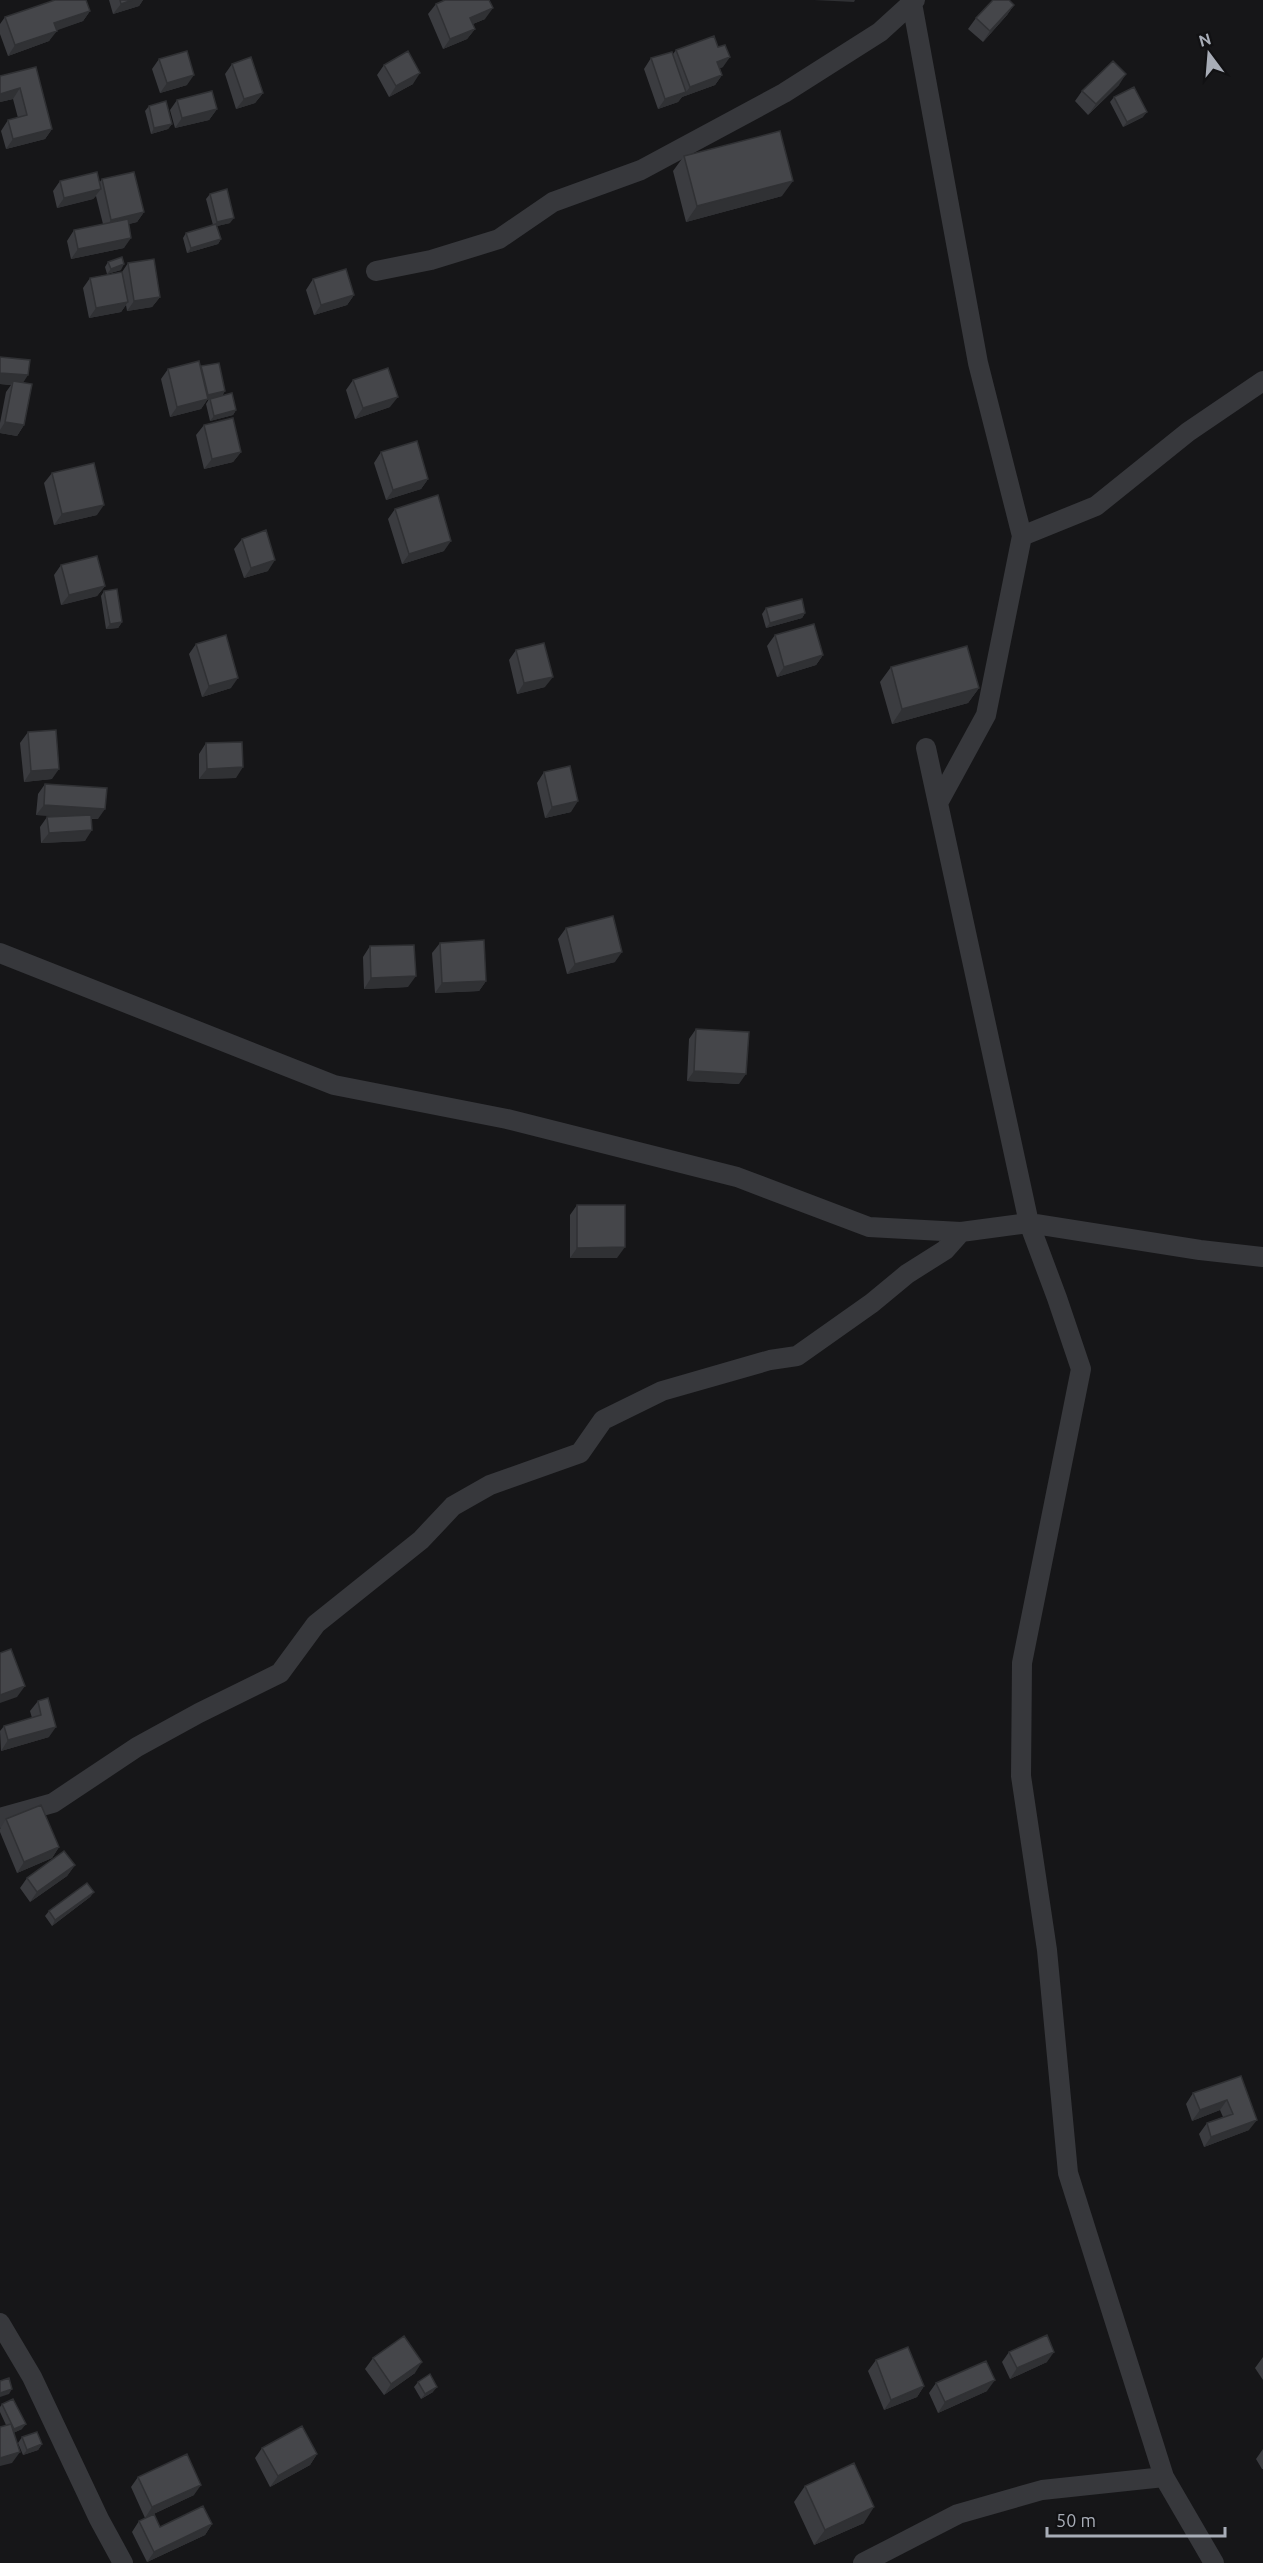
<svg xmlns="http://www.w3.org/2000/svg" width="1263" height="2563" font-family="Ubuntu,sans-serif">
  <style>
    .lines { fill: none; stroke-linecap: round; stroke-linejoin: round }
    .street { stroke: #37383c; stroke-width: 20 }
    .wall { fill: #3b3c40 }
    .shaded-wall { fill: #303134 }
    .building { fill: #45464a; stroke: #303134; stroke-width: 1.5 }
  </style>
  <rect width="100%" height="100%" fill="#161618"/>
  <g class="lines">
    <!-- street -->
    <path class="street" d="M 912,3 L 978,363 L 1022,536 L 986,715 L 938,803
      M 376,271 L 431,260 L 499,239 L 553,202 L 641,170 L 784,93 L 880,32 L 915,0
      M 1022,536 L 1096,506 L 1188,432 L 1263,381
      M 0,953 L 334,1085 L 507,1119 L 737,1177 L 869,1227 L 961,1232 L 1029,1223 L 926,748
      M 0,1818 L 53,1803 L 137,1747 L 199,1713 L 280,1673 L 316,1624 L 421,1540 L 453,1506 L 490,1485 L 580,1453 L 603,1420 L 662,1391 L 770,1360 L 797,1356 L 872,1303 L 907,1274 L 945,1250 L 961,1232
      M 0,2323 L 32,2377 L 99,2519 L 123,2563
      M 863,2563 L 958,2514 L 1042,2490 L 1164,2477
      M 1214,2563 L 1164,2477 L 1068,2173 L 1047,1950 L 1021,1776 L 1022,1663 L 1081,1369 L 1057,1298 L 1029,1223 L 1200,1250 L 1263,1257"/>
  </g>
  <!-- wall -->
  <path class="wall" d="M 109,0 L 143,0 L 139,6 L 113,14 Z
    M 436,4 L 485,19 L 473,24 L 475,29 L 467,39 L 443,49 L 428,14 Z
    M 1014,5 L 1007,15 L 983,42 L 968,29 L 976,18 Z
    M 90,11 L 83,21 L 56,30 L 49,41 L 8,56 L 0,34 L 0,24 L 5,17 Z
    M 676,50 L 723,67 L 720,68 L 722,75 L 715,85 L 682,97 L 678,102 L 658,109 L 644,69 L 651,58 L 673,54 Z
    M 159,59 L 187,85 L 160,93 L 152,69 Z
    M 232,64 L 263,93 L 255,103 L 236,109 L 225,74 Z
    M 384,65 L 413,84 L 389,97 L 377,75 Z
    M 36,67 L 52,129 L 45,139 L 6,149 L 1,131 L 8,120 L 18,118 L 13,99 L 0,102 L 0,76 Z
    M 1119,85 L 1088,115 L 1075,101 L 1082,91 Z
    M 1114,97 L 1143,117 L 1123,127 L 1110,102 Z
    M 177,100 L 217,109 L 209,120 L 175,128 L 170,110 Z
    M 149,106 L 172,124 L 168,129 L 151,134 L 145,111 Z
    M 684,156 L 782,196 L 686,222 L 673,171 Z
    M 102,179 L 144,212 L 137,222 L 129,224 L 124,248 L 71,259 L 67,241 L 74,230 L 103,224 L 96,196 L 93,199 L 57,208 L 53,191 L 60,181 L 99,183 Z
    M 210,194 L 230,223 L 217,226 L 221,239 L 218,244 L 187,253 L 183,238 L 186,233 L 213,225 L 206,199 Z
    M 108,262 L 121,270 L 107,274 L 105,267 Z
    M 128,263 L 160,297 L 152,307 L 127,311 L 126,305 L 121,312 L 89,318 L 83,288 L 90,278 L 122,272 Z
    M 313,279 L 354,295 L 347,305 L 314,315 L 306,290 Z
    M 0,357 L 23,383 L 24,425 L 17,436 L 0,433 L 0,423 L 6,392 L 11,385 L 0,384 Z
    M 201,366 L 225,391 L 222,396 L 236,410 L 233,415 L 210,421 L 206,404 L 209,399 L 207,400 L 201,409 L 170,417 L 161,379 L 168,369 L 200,368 Z
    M 353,380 L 390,407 L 355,419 L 346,390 Z
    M 204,425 L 241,452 L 233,462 L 204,469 L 196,435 Z
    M 381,452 L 428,479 L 421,489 L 386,500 L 374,463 Z
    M 52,473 L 97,515 L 54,525 L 44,483 Z
    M 395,509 L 444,551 L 402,564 L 388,519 Z
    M 242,539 L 268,571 L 244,578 L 234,549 Z
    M 61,565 L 105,586 L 97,596 L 61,605 L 54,575 Z
    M 104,591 L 122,622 L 118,628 L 106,629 L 101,596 Z
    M 766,608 L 805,613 L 802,618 L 766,628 L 762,614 Z
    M 775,635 L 823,655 L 816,665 L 777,677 L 767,646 Z
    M 196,644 L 231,688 L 202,697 L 189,654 Z
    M 516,650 L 545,687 L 517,694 L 509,660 Z
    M 891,667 L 979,688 L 968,703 L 892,724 L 880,682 Z
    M 28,732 L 52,779 L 24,782 L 20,743 Z
    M 206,743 L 236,778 L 199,779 L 199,754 Z
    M 544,772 L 571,812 L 545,818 L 537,783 Z
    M 45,784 L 98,819 L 92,819 L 85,841 L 41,843 L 40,827 L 47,817 L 56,816 L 36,815 L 38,794 Z
    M 566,928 L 615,962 L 567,974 L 558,939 Z
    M 440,943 L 486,981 L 479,991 L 435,993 L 432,953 Z
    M 370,946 L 408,987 L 364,989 L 363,957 Z
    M 696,1029 L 739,1084 L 687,1081 L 689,1039 Z
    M 577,1205 L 617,1258 L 570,1258 L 570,1215 Z
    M 38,1701 L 49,1737 L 1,1751 L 0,1731 L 4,1726 L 32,1718 L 30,1711 Z
    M 6,1819 L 59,1847 L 52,1858 L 17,1873 L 0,1832 L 0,1829 Z
    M 75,1865 L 67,1876 L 30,1902 L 20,1888 L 27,1878 Z
    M 94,1892 L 90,1897 L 52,1926 L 45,1916 L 49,1911 Z
    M 1241,2076 L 1249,2130 L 1204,2147 L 1199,2134 L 1207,2123 L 1223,2117 L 1220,2110 L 1192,2121 L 1186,2104 L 1193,2093 Z
    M 1009,2352 L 1047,2362 L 1010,2379 L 1002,2362 Z
    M 1263,2357 L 1263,2380 L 1255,2368 Z
    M 373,2358 L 415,2373 L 384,2395 L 365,2369 Z
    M 876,2360 L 924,2386 L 917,2397 L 884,2410 L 868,2371 Z
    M 418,2382 L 433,2392 L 421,2399 L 414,2387 Z
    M 936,2383 L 987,2391 L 938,2413 L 929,2393 Z
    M 2,2404 L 22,2429 L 13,2433 L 12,2463 L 6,2425 L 0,2412 L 0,2407 Z
    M 22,2437 L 42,2444 L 38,2450 L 23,2455 L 18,2443 Z
    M 262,2448 L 317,2454 L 310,2465 L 270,2487 L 255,2458 Z
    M 1263,2449 L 1263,2469 L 1262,2469 L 1256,2459 Z
    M 138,2477 L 194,2495 L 145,2518 L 131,2487 Z
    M 805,2486 L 864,2523 L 814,2545 L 794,2502 Z
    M 139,2521 L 160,2527 L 212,2524 L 205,2535 L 147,2562 L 132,2532 Z"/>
  <!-- shaded-wall -->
  <path class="shaded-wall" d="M 132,0 L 143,0 L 139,6 L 113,14 L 121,4 Z
    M 814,0 L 855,0 L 854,2 Z
    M 1014,5 L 1007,15 L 983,42 L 990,31 Z
    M 493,8 L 485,19 L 463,28 L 470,18 Z
    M 90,11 L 83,21 L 47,34 L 54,23 Z
    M 475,29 L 467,39 L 443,49 L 450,39 Z
    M 57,31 L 49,41 L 8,56 L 15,45 Z
    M 730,57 L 723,67 L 710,72 L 717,62 Z
    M 420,73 L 413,84 L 389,97 L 396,86 Z
    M 1126,74 L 1119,85 L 1088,115 L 1096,104 Z
    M 194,75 L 187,85 L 160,93 L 167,83 Z
    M 722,75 L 715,85 L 682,97 L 690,87 Z
    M 20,88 L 13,99 L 0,102 L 0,94 Z
    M 686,92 L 678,102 L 658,109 L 665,99 Z
    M 263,93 L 255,103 L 236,109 L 244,99 Z
    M 217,109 L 209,120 L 175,128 L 182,118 Z
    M 1147,112 L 1143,117 L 1123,127 L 1127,122 Z
    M 172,124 L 168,129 L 151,134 L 154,128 Z
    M 52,129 L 45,139 L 6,149 L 13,139 Z
    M 793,181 L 782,196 L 686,222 L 697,206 Z
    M 101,189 L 93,199 L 57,208 L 64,198 Z
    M 144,212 L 137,222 L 104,230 L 111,220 Z
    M 234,218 L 230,223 L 213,227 L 217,222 Z
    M 131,238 L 124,248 L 71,259 L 78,249 Z
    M 221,239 L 218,244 L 187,253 L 191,248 Z
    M 124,264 L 121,270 L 107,274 L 111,269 Z
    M 354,295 L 347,305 L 314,315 L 321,305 Z
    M 160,297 L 152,307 L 127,311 L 134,301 Z
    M 128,302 L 121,312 L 89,318 L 96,308 Z
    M 0,373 L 28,375 L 21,386 L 13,381 L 11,385 L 0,384 Z
    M 225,391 L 221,396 L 207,400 L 201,409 L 170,417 L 177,407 L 205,400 L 208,395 Z
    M 398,397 L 390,407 L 355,419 L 363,408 Z
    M 236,410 L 233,415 L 210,421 L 214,416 Z
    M 5,422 L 24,425 L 17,436 L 0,433 L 0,430 Z
    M 241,452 L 233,462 L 204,469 L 212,459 Z
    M 428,479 L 421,489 L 386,500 L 393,490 Z
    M 104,505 L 97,515 L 54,525 L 62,514 Z
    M 451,541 L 444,551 L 402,564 L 409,554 Z
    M 275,560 L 268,571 L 244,578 L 251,568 Z
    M 105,586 L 97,596 L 61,605 L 69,595 Z
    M 805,613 L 802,618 L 766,628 L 770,623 Z
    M 122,622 L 118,628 L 106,629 L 110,624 Z
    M 823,655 L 816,665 L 777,677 L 784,667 Z
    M 553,677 L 545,687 L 517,694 L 524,683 Z
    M 238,678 L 231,688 L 202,697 L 209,686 Z
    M 979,688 L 968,703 L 892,724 L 902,709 Z
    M 243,767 L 236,778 L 199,779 L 207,769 Z
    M 59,769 L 52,779 L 24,782 L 31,771 Z
    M 578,801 L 571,812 L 545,818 L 552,807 Z
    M 44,805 L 105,809 L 98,819 L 36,815 Z
    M 92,830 L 85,841 L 41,843 L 49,833 Z
    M 622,952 L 615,962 L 567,974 L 575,964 Z
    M 416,976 L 408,987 L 364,989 L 371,978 Z
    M 486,981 L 479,991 L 435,993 L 442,983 Z
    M 694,1071 L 746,1074 L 739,1084 L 687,1081 Z
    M 625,1247 L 617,1258 L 570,1258 L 577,1248 Z
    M 25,1686 L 17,1697 L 0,1703 L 0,1695 Z
    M 56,1727 L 49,1737 L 1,1751 L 8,1740 Z
    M 59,1847 L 52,1858 L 17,1873 L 24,1862 Z
    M 75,1865 L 67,1876 L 30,1902 L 37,1892 Z
    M 94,1892 L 90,1897 L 52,1926 L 55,1920 Z
    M 1227,2100 L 1220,2110 L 1192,2121 L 1200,2110 Z
    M 1257,2120 L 1249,2130 L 1204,2147 L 1211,2137 Z
    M 1054,2352 L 1047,2362 L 1010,2379 L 1017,2368 Z
    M 422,2362 L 415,2373 L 384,2395 L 391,2384 Z
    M 995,2380 L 987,2391 L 938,2413 L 945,2402 Z
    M 924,2386 L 917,2397 L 884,2410 L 891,2400 Z
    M 437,2387 L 433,2392 L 421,2399 L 425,2394 Z
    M 12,2389 L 9,2394 L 0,2397 L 0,2393 Z
    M 26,2424 L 22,2429 L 11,2434 L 14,2429 Z
    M 42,2444 L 38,2450 L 23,2455 L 27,2450 Z
    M 20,2452 L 12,2463 L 0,2466 L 0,2458 Z
    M 317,2454 L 310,2465 L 270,2487 L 278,2476 Z
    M 201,2485 L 194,2495 L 145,2518 L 152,2507 Z
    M 874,2507 L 864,2523 L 814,2545 L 825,2530 Z
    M 212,2524 L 205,2535 L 147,2562 L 154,2552 Z"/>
  <!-- building -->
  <path class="building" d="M 55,0 L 86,0 L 90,11 L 54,23 L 57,31 L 15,45 L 5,17 Z
    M 120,0 L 132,0 L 121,4 Z
    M 445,0 L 489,0 L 493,8 L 470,18 L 475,29 L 450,39 L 436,4 Z
    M 993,0 L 1009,0 L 1014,5 L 990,31 L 976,18 Z
    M 714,36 L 718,47 L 725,45 L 730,57 L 717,62 L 722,75 L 690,87 L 676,50 Z
    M 187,51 L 194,75 L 167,83 L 159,59 Z
    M 408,51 L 420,73 L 396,86 L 384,65 Z
    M 672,52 L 686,92 L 665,99 L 651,58 Z
    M 251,57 L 263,93 L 244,99 L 232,64 Z
    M 1113,61 L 1126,74 L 1096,104 L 1082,91 Z
    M 36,67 L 52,129 L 13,139 L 8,120 L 27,115 L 20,88 L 0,94 L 0,76 Z
    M 1134,87 L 1147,112 L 1127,122 L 1114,97 Z
    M 212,91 L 217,109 L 182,118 L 177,100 Z
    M 166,101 L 172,124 L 154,128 L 149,106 Z
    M 780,131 L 793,181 L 697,206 L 684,156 Z
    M 97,172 L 101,189 L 64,198 L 60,181 Z
    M 134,172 L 144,212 L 111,220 L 102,179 Z
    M 227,189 L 234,218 L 217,222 L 210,194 Z
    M 128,219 L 131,238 L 78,249 L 74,230 Z
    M 216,224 L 221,239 L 191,248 L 186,233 Z
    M 122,257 L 124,264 L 111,269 L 108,262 Z
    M 154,259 L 160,297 L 134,301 L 128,263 Z
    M 346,269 L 354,295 L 321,305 L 313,279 Z
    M 122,272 L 128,302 L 96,308 L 90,278 Z
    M 0,357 L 30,360 L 28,375 L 0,373 Z
    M 199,361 L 208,399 L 177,407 L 168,369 Z
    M 219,363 L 225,391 L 208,395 L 201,366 Z
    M 388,368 L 398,397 L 363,408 L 353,380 Z
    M 13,381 L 32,384 L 24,425 L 5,422 Z
    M 232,393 L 236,410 L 214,416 L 210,399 Z
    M 233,418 L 241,452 L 212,459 L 204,425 Z
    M 417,441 L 428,479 L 393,490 L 381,452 Z
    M 94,463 L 104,505 L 62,514 L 52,473 Z
    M 438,495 L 451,541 L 409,554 L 395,509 Z
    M 266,530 L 275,560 L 251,568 L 242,539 Z
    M 97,556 L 105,586 L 69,595 L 61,565 Z
    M 117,589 L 122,622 L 110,624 L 104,591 Z
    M 802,599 L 805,613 L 770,623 L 766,608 Z
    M 814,624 L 823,655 L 784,667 L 775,635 Z
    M 226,635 L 238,678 L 209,686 L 196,644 Z
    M 544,643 L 553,677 L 524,683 L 516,650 Z
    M 967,646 L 979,688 L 902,709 L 891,667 Z
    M 56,730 L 59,769 L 31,771 L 28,732 Z
    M 242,742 L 243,767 L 207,769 L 206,743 Z
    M 570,766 L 578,801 L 552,807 L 544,772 Z
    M 45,784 L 107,788 L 105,809 L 44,805 Z
    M 91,815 L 92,830 L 49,833 L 47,817 Z
    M 613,916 L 622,952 L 575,964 L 566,928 Z
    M 484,940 L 486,981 L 442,983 L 440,943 Z
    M 414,945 L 416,976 L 371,978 L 370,946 Z
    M 696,1029 L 749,1032 L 746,1074 L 694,1071 Z
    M 577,1205 L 625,1205 L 625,1247 L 577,1248 Z
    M 11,1649 L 25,1686 L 0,1695 L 0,1653 Z
    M 48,1698 L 56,1727 L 8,1740 L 4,1726 L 41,1715 L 38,1701 Z
    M 41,1805 L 59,1847 L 24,1862 L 6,1819 Z
    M 64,1851 L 75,1865 L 37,1892 L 27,1878 Z
    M 87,1883 L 94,1892 L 55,1920 L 49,1911 Z
    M 1241,2076 L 1257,2120 L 1211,2137 L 1207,2123 L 1233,2114 L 1227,2100 L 1200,2110 L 1193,2093 Z
    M 1047,2335 L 1054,2352 L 1017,2368 L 1009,2352 Z
    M 404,2336 L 422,2362 L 391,2384 L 373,2358 Z
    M 908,2347 L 924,2386 L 891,2400 L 876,2360 Z
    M 986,2361 L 995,2380 L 945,2402 L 936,2383 Z
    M 430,2374 L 437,2387 L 425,2394 L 418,2382 Z
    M 9,2378 L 12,2389 L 0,2393 L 0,2381 Z
    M 13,2399 L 26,2424 L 14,2429 L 2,2404 Z
    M 11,2424 L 20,2452 L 0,2458 L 0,2427 Z
    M 302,2426 L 317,2454 L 278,2476 L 262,2448 Z
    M 37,2432 L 42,2444 L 27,2450 L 22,2437 Z
    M 187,2454 L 201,2485 L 152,2507 L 138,2477 Z
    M 854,2463 L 874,2507 L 825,2530 L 805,2486 Z
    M 203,2506 L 212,2524 L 154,2552 L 139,2521 L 154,2514 L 160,2527 Z"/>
  <!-- north arrow -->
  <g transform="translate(1209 54) rotate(344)" stroke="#111113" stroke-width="4.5" paint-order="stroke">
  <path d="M0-4.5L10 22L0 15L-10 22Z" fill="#a8adb7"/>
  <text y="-9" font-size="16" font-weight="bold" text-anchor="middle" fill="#a8adb7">N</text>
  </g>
  <!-- scale -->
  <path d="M1047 2527v9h178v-9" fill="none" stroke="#a8adb7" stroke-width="3"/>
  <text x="1056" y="2527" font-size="18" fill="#a8adb7" stroke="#111113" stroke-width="4.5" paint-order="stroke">50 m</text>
</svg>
